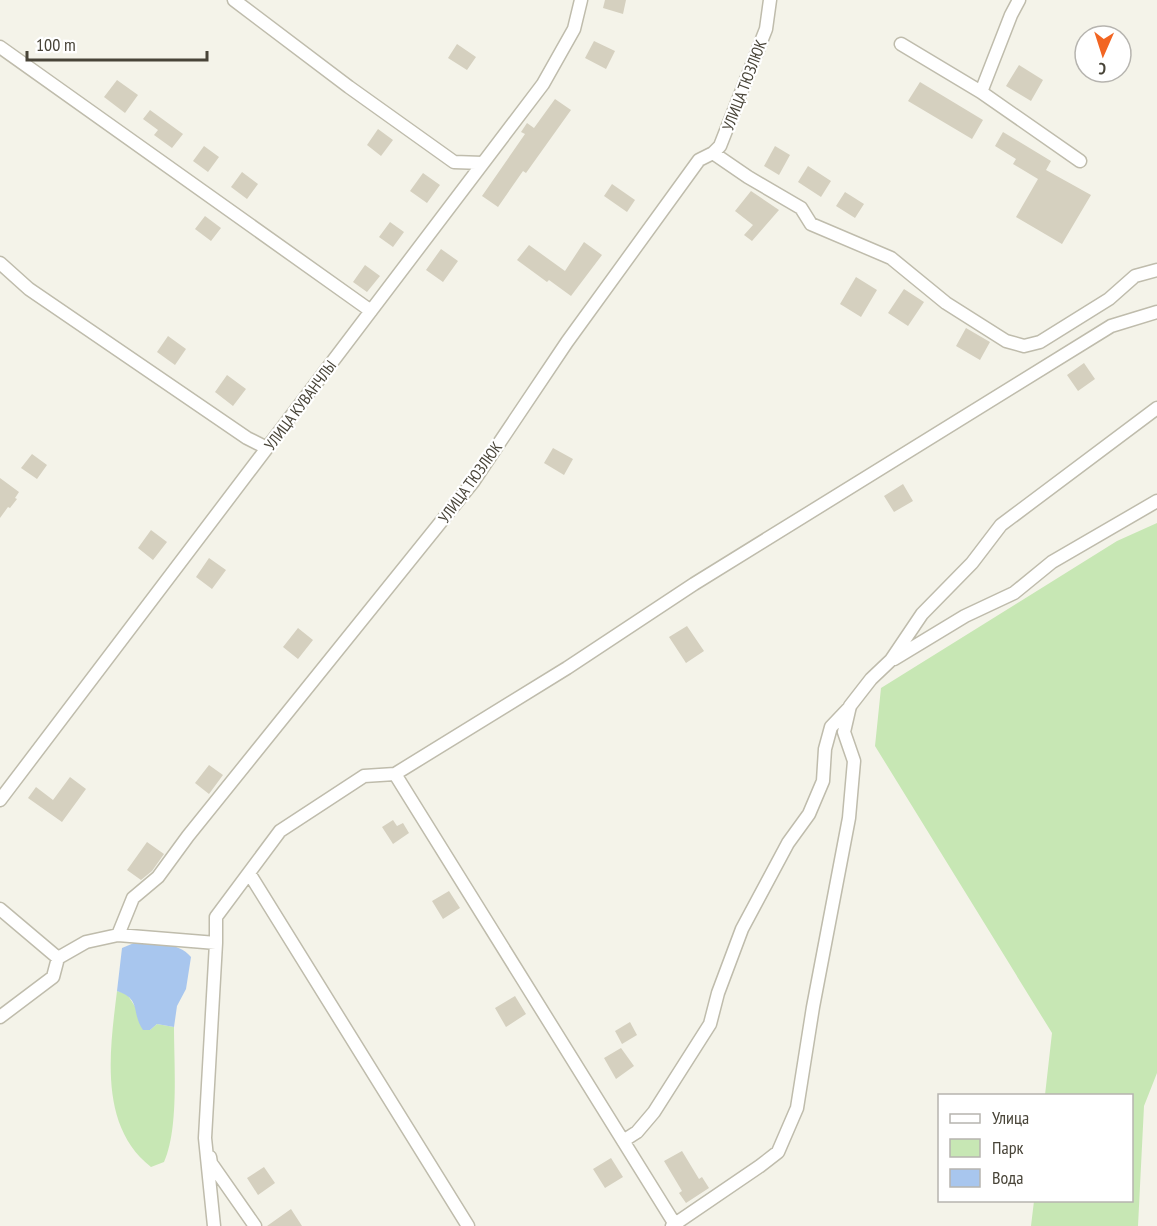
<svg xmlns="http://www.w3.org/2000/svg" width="1157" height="1226" font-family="'PT Sans Narrow',sans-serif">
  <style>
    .green { fill: #c7e7b4 }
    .water { fill: #a8c6ee }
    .building { fill: #d5d0bf }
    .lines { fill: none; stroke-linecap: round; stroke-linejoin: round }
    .minor-casing { stroke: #bfbcac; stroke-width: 15 }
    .minor { stroke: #fff; stroke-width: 12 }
    .labels { text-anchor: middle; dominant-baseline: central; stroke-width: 4.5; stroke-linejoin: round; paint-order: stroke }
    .street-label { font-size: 16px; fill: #484438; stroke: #fff }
  </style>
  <rect width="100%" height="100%" fill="#f4f3e9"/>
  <!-- green -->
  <path class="green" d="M 1157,523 L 1157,1073 L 1144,1106 L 1138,1226 L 1031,1226 L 1034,1201 L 1132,1200 L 1132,1096 L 1045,1095 L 1052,1033 L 875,746 L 881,688 L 1117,541 Z
    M 117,991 L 127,994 L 150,1030 L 157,1024 L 174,1027 C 174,1065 179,1129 164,1162 L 151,1167 C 98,1126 110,1049 117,991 Z"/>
  <!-- water -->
  <path class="water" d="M 134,943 C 152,944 178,941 191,957 L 186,989 L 177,1006 L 174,1027 L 157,1024 L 150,1030 L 143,1030 C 131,1013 142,999 117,991 L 122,948 Z"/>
  <!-- building -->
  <path class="building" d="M 605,0 L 626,0 L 623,14 L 603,8 Z
    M 594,41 L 615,51 L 606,69 L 585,58 Z
    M 457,44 L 476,57 L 467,70 L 448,58 Z
    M 1019,65 L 1043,80 L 1031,101 L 1006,86 Z
    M 117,80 L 138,95 L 125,113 L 104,97 Z
    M 920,82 L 983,120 L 972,139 L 908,101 Z
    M 555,99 L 571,110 L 526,173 L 523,171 L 498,207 L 482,196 L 525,134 L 521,132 L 527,123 L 534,128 Z
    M 150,110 L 183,134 L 172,148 L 154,135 L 158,130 L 143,119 Z
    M 378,129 L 393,140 L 381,156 L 367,145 Z
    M 1003,132 L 1051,161 L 1046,170 L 1091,195 L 1062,244 L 1016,217 L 1038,179 L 1013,164 L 1016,159 L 995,146 Z
    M 204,146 L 219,157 L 208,172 L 193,161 Z
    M 775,146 L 790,155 L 779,175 L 764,166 Z
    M 808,166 L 831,181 L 821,197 L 798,182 Z
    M 242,172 L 258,184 L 247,199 L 231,187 Z
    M 423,173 L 440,185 L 427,203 L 410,191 Z
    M 612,184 L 635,200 L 627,212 L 604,196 Z
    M 751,191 L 779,210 L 752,241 L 744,235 L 753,225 L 735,211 Z
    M 845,192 L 864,204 L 855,218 L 836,206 Z
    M 205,216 L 221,228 L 211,241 L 195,229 Z
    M 390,222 L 404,232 L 393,247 L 379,237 Z
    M 584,242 L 602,255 L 571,296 L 549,280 L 547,282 L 517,260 L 529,245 L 565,271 Z
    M 441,249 L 458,261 L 443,282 L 426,270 Z
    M 365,265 L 380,276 L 367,292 L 353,282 Z
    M 856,277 L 877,290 L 861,317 L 840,304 Z
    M 904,289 L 924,302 L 908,326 L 888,313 Z
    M 966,328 L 990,342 L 980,360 L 956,346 Z
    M 168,336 L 186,349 L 175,365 L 157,352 Z
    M 1084,363 L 1095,379 L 1078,391 L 1067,375 Z
    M 227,375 L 246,389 L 233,406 L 215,392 Z
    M 553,448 L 573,459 L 564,475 L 544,463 Z
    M 32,454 L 47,465 L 37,479 L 21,468 Z
    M 0,478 L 19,492 L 15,498 L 17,499 L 10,508 L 8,507 L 0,518 Z
    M 903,484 L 913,501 L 894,512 L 884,496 Z
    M 151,530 L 167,542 L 153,560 L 138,548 Z
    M 209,558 L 226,570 L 212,589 L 196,577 Z
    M 687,626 L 704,651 L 686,663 L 669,637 Z
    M 298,628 L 313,640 L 298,659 L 283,647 Z
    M 209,765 L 223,775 L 209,794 L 195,783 Z
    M 70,777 L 86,789 L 62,822 L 28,798 L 36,787 L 53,800 Z
    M 393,820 L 397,826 L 403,823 L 409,833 L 393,844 L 382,827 Z
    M 147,842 L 164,854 L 152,871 L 141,880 L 127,870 Z
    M 449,891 L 460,908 L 443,919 L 432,901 Z
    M 515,996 L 526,1014 L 506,1027 L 495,1008 Z
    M 630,1022 L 637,1035 L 622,1044 L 615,1031 Z
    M 621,1048 L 634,1066 L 616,1079 L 604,1058 Z
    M 682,1151 L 699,1179 L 702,1177 L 709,1188 L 686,1203 L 679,1193 L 682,1191 L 664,1161 Z
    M 611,1158 L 623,1177 L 605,1188 L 593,1169 Z
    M 264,1167 L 275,1183 L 258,1195 L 247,1178 Z
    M 291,1209 L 302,1226 L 267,1226 Z"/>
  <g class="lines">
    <!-- minor casing -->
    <g class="minor-casing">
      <path id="minor" d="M 234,0 L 349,87 L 454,162 L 483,163
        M 901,44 L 981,92 L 1080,161
        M 0,47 L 371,311
        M 981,92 L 1011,15 L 1019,0
        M 713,153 L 748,177 L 801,208 L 811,224 L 891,258 L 946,303 L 1006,341 L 1024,346 L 1040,342 L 1109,299 L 1135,276 L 1157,270
        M 0,263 L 29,289 L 247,438 L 267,448
        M 894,659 L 965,616 L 1014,593 L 1052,562 L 1157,501
        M 395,774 L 676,1226
        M 0,800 L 543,84 L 574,29 L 581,0
        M 249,873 L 468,1226
        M 0,909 L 58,958 L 86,942 L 118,935 L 216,943 L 205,1138 L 214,1226
        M 118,935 L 133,898 L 158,877 L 188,836 L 473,482 L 567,342 L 699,160 L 713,153 L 720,146 L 766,29 L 770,0
        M 216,943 L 216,917 L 280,831 L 364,776 L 395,774 L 567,668 L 694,584 L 1111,326 L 1157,312
        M 0,1017 L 53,977 L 58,958
        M 623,1141 L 637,1132 L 654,1112 L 710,1024 L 718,993 L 742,929 L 788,843 L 809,814 L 823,781 L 825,749 L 831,727 L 850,707
        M 210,1157 L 211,1163 L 255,1226
        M 672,1226 L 760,1166 L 778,1152 L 797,1108 L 813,1007 L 849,818 L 854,761 L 844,732 L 850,706 L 871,679 L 891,660 L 922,614 L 972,563 L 1001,525 L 1157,408"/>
    </g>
    <!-- minor -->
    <use href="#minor" class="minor"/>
  </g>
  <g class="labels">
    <!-- street labels -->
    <g class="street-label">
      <text transform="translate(744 85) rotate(-69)">УЛИЦА ТЮЗЛЮК</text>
      <text transform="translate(300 405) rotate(-53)">УЛИЦА КУВАНЧЛЫ</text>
      <text transform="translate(470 482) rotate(-54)">УЛИЦА ТЮЗЛЮК</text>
    </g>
  </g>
  <!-- legend -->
  <rect x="938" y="1094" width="195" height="108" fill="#ffffff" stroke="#b6b4af" stroke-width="1.5"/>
  <rect x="950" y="1114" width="30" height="9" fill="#ffffff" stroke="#b6b4af" stroke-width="1.5"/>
  <text x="992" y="1124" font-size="18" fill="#484438">Улица</text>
  <rect x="950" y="1139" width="30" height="18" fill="#c7e7b4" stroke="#b6b4af" stroke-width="1.5"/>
  <text x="992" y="1154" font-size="18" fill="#484438">Парк</text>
  <rect x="950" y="1169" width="30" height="18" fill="#a8c6ee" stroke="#b6b4af" stroke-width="1.5"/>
  <text x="992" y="1184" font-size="18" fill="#484438">Вода</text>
  <!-- north arrow -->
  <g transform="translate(1103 54) rotate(183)"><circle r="28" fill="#ffffff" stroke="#b6b4af" stroke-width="1.5"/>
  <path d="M0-4.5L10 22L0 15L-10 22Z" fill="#f26522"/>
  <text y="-9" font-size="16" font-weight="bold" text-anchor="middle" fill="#484438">С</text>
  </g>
  <!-- scale -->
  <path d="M27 51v9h180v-9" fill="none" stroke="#484438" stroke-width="3"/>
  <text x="36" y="51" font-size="18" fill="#484438" stroke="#ffffff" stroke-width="4.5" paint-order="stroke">100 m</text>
</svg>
